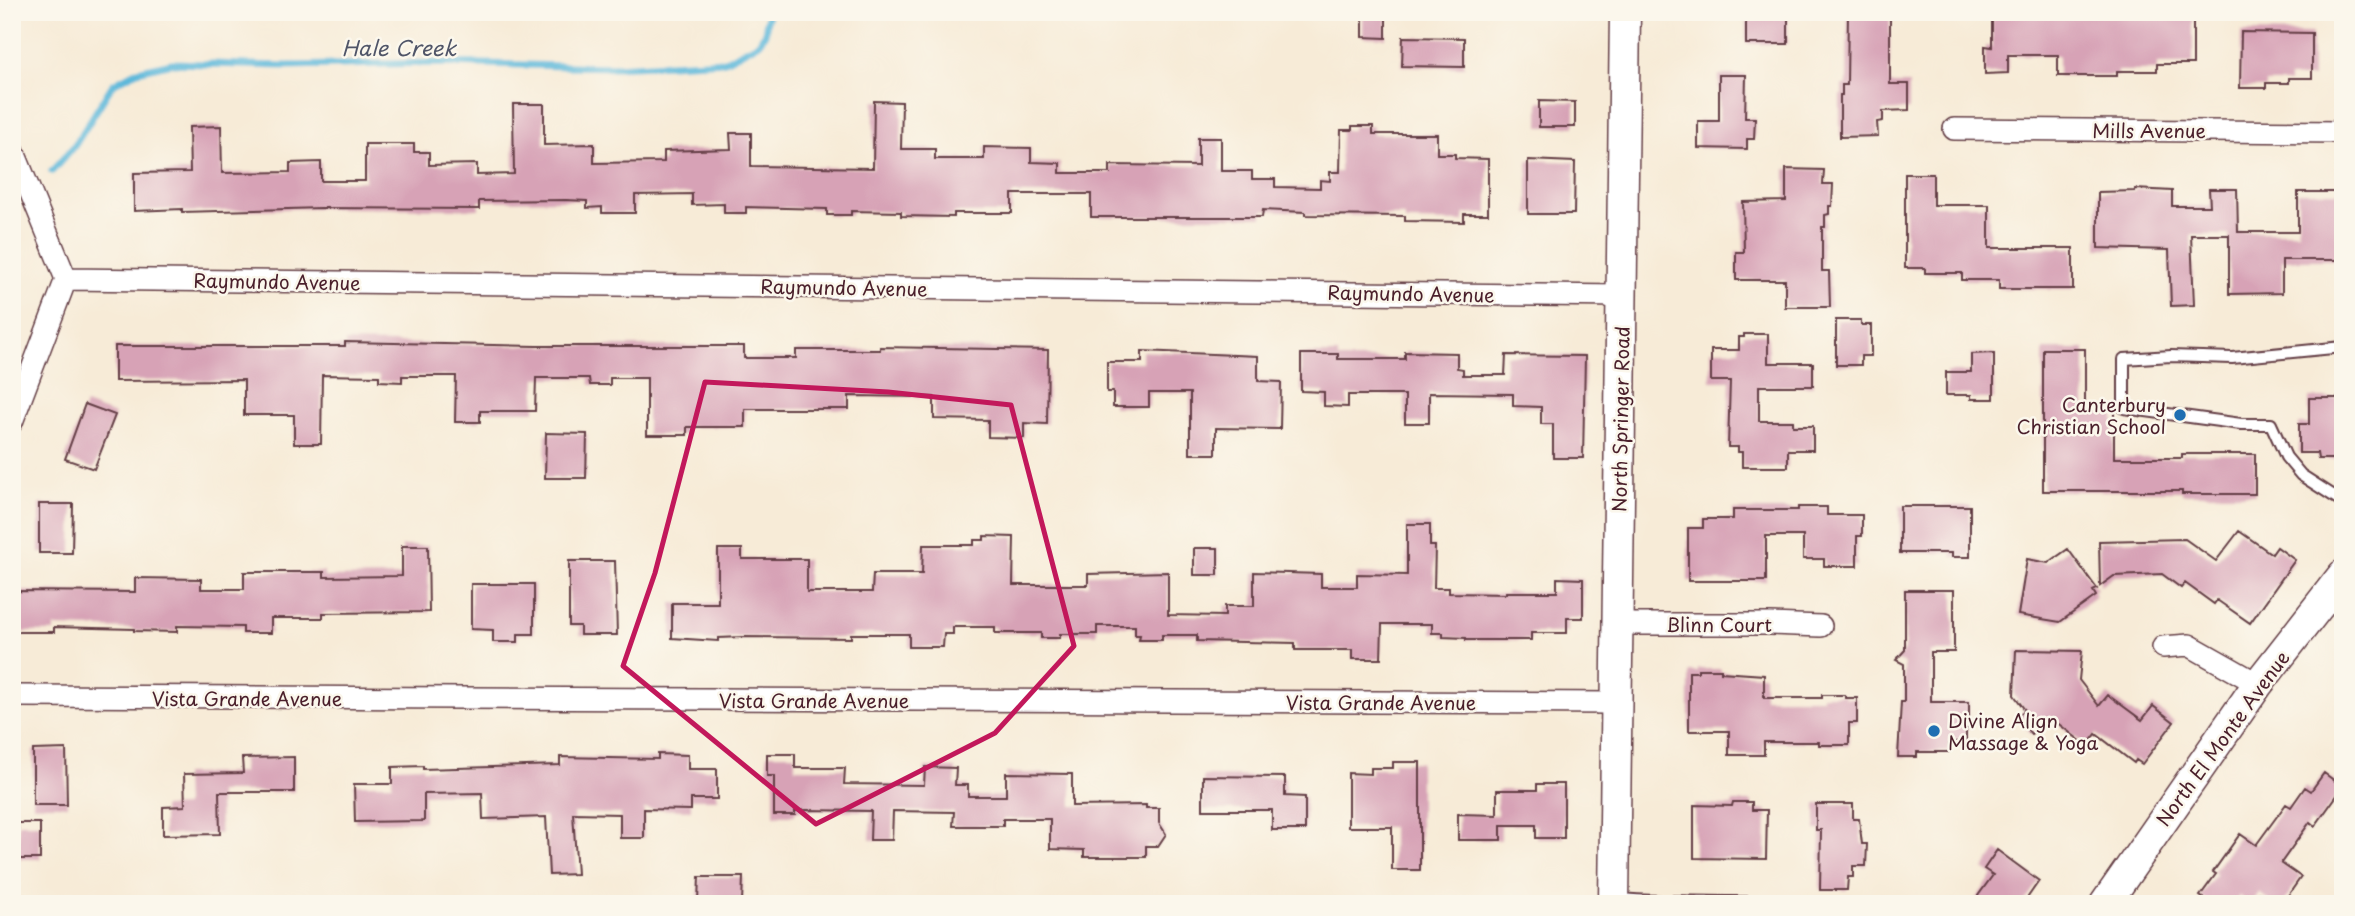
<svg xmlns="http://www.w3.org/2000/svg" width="2355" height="916" font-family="'Playpen Sans',sans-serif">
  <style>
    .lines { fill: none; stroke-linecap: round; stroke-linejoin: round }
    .stream { stroke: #5cb8da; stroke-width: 7 }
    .building { fill: #d7a2b6 }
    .lane-casing { stroke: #643e45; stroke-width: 14 }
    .street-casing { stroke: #643e45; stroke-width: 24 }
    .secondary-casing { stroke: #643e45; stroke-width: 33 }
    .lane { stroke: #fff; stroke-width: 10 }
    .street { stroke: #fff; stroke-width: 21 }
    .secondary { stroke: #fff; stroke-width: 30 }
    .marked { fill: none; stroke: #c2185b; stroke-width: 5; stroke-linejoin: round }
    .poi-dot { fill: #1f6fb2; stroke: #fbf7ec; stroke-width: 2.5 }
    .labels { text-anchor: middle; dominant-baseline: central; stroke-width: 5; stroke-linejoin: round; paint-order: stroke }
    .street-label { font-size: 19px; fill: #4a1f2b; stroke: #fbf7ec }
    .poi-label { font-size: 19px; fill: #4a1f2b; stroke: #fbf7ec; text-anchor: end }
    .water-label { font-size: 21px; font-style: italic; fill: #505568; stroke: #fbf7ec }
  </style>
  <rect width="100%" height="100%" fill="#fbf7ec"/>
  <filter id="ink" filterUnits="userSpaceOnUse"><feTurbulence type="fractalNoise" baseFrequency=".0143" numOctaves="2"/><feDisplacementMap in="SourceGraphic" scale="14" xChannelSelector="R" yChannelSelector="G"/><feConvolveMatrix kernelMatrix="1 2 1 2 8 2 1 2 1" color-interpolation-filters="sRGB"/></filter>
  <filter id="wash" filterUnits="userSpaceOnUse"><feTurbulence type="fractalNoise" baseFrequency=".00686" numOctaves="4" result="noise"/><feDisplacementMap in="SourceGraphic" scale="28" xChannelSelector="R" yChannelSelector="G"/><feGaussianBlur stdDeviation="1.57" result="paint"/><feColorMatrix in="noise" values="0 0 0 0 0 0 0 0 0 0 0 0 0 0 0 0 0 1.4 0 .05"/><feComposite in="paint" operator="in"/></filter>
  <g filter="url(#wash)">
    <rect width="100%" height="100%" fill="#f7ebd7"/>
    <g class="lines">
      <!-- stream -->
      <path class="stream" d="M 52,171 L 75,145 L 113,84 L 137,71 L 172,63 L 286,66 L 434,63 L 614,67 L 725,61 L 759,43 L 765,33 L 768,12"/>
    </g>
    <g id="blocks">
      <!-- building -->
      <path class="building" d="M 1363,12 L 1386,12 L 1386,38 L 1363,37 Z
        M 1746,12 L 1788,12 L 1788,44 L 1746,44 Z
        M 1848,12 L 1890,12 L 1890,84 L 1909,84 L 1909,110 L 1883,111 L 1883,121 L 1877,122 L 1878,136 L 1840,137 L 1840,95 L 1842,95 L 1842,85 L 1847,85 Z
        M 2015,12 L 2193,12 L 2193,64 L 2157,64 L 2157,71 L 2117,71 L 2117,76 L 2058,76 L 2058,55 L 2008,55 L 2008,73 L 1985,74 L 1985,46 L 1992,47 L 1992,19 L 1996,19 L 1996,14 Z
        M 2241,32 L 2312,33 L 2312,78 L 2289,78 L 2289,83 L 2266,83 L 2266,88 L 2240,88 Z
        M 1403,37 L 1464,38 L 1464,67 L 1402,66 Z
        M 1719,75 L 1746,75 L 1745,118 L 1755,118 L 1754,139 L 1747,139 L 1747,149 L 1698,148 L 1698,121 L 1719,121 Z
        M 874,101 L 902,102 L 901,149 L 935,149 L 935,159 L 984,159 L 984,147 L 1031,148 L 1031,162 L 1060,163 L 1060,173 L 1110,173 L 1110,165 L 1198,166 L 1198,138 L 1221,138 L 1221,171 L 1252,171 L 1252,179 L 1275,179 L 1275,187 L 1320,188 L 1320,180 L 1330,181 L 1330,172 L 1340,172 L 1341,130 L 1352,130 L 1352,126 L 1373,126 L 1373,134 L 1437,134 L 1437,154 L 1455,154 L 1455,158 L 1488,159 L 1488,214 L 1464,214 L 1464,222 L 1405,221 L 1405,216 L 1305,215 L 1305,212 L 1263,210 L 1262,217 L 1091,217 L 1091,194 L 1012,194 L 1012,213 L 954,213 L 954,217 L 901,216 L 901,212 L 851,211 L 851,215 L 827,215 L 827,209 L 746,207 L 746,213 L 724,213 L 724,204 L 692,205 L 692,194 L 635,195 L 635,213 L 602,213 L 602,207 L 587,208 L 587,201 L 566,200 L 479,201 L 479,209 L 321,208 L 182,212 L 182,209 L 134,211 L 134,173 L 190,172 L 189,127 L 221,126 L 222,173 L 290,172 L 290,163 L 321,162 L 321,181 L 365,181 L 365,144 L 414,144 L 414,152 L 429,152 L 429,165 L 477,164 L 477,175 L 514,174 L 513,104 L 544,104 L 544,145 L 594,144 L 594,163 L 664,162 L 664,151 L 731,149 L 730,133 L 751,133 L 751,166 L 873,168 Z
        M 1539,101 L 1575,102 L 1575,127 L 1539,127 Z
        M 1528,160 L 1575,162 L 1574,214 L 1528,214 Z
        M 1786,169 L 1824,170 L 1823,184 L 1833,184 L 1832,206 L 1829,206 L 1829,214 L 1825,215 L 1825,227 L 1822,227 L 1822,271 L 1829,271 L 1830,307 L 1785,307 L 1785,280 L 1736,280 L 1736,252 L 1744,252 L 1743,202 L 1786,201 Z
        M 1905,174 L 1933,174 L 1933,205 L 1989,205 L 1989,248 L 2073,248 L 2073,289 L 1999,289 L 1999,280 L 1962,280 L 1962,273 L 1925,273 L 1925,268 L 1905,268 Z
        M 2135,189 L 2172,191 L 2172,206 L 2210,206 L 2209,189 L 2237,189 L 2238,232 L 2298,232 L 2298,192 L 2343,192 L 2343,260 L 2282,260 L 2282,293 L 2229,294 L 2229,235 L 2191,235 L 2194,305 L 2171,306 L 2169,250 L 2098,248 L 2098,192 L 2135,191 Z
        M 1836,320 L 1861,320 L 1861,325 L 1871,325 L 1871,356 L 1861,356 L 1861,365 L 1836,365 Z
        M 1744,334 L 1768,334 L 1768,363 L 1813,363 L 1813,386 L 1759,386 L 1759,421 L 1793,421 L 1793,426 L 1813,426 L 1813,450 L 1788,450 L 1788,467 L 1742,467 L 1742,452 L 1738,452 L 1738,447 L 1728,447 L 1730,381 L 1711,381 L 1711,350 L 1739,350 L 1739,337 L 1744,337 Z
        M 345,342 L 536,346 L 744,346 L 744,358 L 796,358 L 796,350 L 880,350 L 880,347 L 1048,350 L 1047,424 L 1024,423 L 1024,438 L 988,437 L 988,420 L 934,419 L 934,397 L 849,396 L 849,409 L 745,409 L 745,427 L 687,427 L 687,435 L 647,435 L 647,378 L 610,378 L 610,385 L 590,385 L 589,378 L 536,378 L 535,411 L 480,411 L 480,422 L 455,422 L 456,376 L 402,376 L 402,382 L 379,381 L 379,376 L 322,375 L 321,444 L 294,444 L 294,415 L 244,415 L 244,380 L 115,381 L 115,346 L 345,346 Z
        M 2043,349 L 2085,349 L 2085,410 L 2114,410 L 2114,458 L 2182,458 L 2182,454 L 2255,454 L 2255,494 L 2182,494 L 2182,491 L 2043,491 Z
        M 1142,351 L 1258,356 L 1258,381 L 1281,382 L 1280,429 L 1216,428 L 1216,454 L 1190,454 L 1190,393 L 1149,393 L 1149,407 L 1113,407 L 1113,392 L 1107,392 L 1107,362 L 1142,362 Z
        M 1405,352 L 1457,353 L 1457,368 L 1463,369 L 1463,375 L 1505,375 L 1506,355 L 1585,356 L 1583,458 L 1553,458 L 1553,424 L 1541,424 L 1541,407 L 1513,406 L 1513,394 L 1429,393 L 1429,423 L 1405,423 L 1405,395 L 1348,395 L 1348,407 L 1324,406 L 1324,392 L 1301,391 L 1301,354 L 1338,354 L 1338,359 L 1405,359 Z
        M 1994,353 L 1994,399 L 1971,399 L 1971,395 L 1946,395 L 1946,372 L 1971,372 L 1971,354 Z
        M 2309,398 L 2343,398 L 2343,447 L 2339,447 L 2339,459 L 2318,459 L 2317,453 L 2299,453 L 2299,424 L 2309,424 Z
        M 85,404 L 115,415 L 94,469 L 65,459 Z
        M 546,433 L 587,434 L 586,478 L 545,478 Z
        M 39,504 L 73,504 L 72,553 L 39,553 Z
        M 1900,506 L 1970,506 L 1970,557 L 1952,557 L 1952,553 L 1900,553 Z
        M 1798,507 L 1827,507 L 1827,515 L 1862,515 L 1862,536 L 1857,536 L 1857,566 L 1824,566 L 1824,559 L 1803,559 L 1803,536 L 1766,536 L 1766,581 L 1688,581 L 1688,528 L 1703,528 L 1703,519 L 1733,519 L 1733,510 L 1798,510 Z
        M 1407,524 L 1430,524 L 1430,546 L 1435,546 L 1434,588 L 1449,588 L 1449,593 L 1506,594 L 1506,592 L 1557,592 L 1557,578 L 1583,579 L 1583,618 L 1567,618 L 1567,633 L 1531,633 L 1531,640 L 1466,640 L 1466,638 L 1443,637 L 1443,633 L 1432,633 L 1432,624 L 1382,624 L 1381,659 L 1352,659 L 1352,650 L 1295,650 L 1295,643 L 1197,641 L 1197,635 L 1162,635 L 1162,640 L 1139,640 L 1140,635 L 1135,635 L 1135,626 L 1097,626 L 1097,634 L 1060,634 L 1060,638 L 1041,638 L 1041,633 L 995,633 L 995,627 L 953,627 L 953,634 L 944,634 L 943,647 L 909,647 L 909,634 L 851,634 L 851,638 L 742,637 L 718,638 L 718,641 L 672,638 L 672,603 L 718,603 L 718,549 L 742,549 L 742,559 L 807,559 L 807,592 L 872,592 L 873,574 L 922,574 L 923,545 L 974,545 L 974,540 L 984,540 L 984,536 L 1014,537 L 1013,585 L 1088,585 L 1088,574 L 1168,572 L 1168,615 L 1225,616 L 1225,606 L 1254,606 L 1254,572 L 1321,574 L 1321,587 L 1357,587 L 1357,574 L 1407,575 Z
        M 2239,531 L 2272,554 L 2277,547 L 2295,560 L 2250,623 L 2217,600 L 2214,604 L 2185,583 L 2181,588 L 2162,574 L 2114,576 L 2100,586 L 2099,541 L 2185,539 L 2216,561 Z
        M 402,546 L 428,546 L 429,612 L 323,613 L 323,618 L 271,618 L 271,633 L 243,633 L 243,627 L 177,626 L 177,632 L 134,631 L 134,629 L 54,627 L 54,632 L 12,632 L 12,591 L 135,592 L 135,578 L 201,579 L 201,589 L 244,589 L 244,572 L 324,572 L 324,577 L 402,576 Z
        M 1194,548 L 1218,548 L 1218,575 L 1194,575 Z
        M 2068,549 L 2097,589 L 2093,591 L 2096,596 L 2060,622 L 2018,615 L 2027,559 L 2048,563 Z
        M 569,561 L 615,561 L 617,635 L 580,635 L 580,626 L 569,626 Z
        M 471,584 L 534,584 L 534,634 L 518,634 L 518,642 L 493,642 L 493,630 L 471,629 Z
        M 1905,590 L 1954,590 L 1954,652 L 1931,652 L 1931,702 L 1969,702 L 1969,729 L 1966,729 L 1966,742 L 1949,742 L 1949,752 L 1917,752 L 1917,757 L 1898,757 L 1901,702 L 1904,702 L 1904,664 L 1896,660 L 1905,650 Z
        M 2016,650 L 2082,651 L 2079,680 L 2099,706 L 2108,695 L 2142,720 L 2153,706 L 2174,722 L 2142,764 L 2136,760 L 2134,763 L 2096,734 L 2087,746 L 2051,718 L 2031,734 L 2017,716 L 2025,710 L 2014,695 Z
        M 1698,669 L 1721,669 L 1721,672 L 1764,675 L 1764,698 L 1822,698 L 1822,695 L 1845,695 L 1845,698 L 1857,698 L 1857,723 L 1849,723 L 1849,745 L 1819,745 L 1819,742 L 1764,742 L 1764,755 L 1729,755 L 1729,731 L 1689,731 L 1689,672 L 1698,672 Z
        M 66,749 L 67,805 L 33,805 L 33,750 Z
        M 658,754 L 688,755 L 688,769 L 717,769 L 717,799 L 691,799 L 691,810 L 644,809 L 644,838 L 620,838 L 620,814 L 573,813 L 577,874 L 549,875 L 546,817 L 483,819 L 482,793 L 424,794 L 424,821 L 355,822 L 354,784 L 392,784 L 392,767 L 423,766 L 423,769 L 560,765 L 560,757 L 658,759 Z
        M 767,754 L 795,754 L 795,768 L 845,768 L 844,784 L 924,785 L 925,767 L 956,768 L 955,785 L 968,785 L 968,796 L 1006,796 L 1006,773 L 1072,774 L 1072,806 L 1146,805 L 1146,808 L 1159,808 L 1159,823 L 1166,834 L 1158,846 L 1146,846 L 1146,857 L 1084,857 L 1084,850 L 1050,849 L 1050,819 L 1003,819 L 1003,826 L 953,826 L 954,812 L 893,811 L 892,840 L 870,840 L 871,811 L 806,810 L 795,811 L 795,815 L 774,815 L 774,776 L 767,776 Z
        M 294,757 L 294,792 L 219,792 L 220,834 L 163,835 L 163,807 L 185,806 L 184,774 L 243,773 L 242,758 Z
        M 1393,762 L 1420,762 L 1420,870 L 1392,870 L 1392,827 L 1348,827 L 1348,773 L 1371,774 L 1371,768 L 1393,768 Z
        M 2324,773 L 2343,787 L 2315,826 L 2310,822 L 2281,863 L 2301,877 L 2282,904 L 2274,904 L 2259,893 L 2251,904 L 2239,896 L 2233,904 L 2211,904 L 2200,896 L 2216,874 L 2213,872 L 2240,834 L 2256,845 L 2286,804 L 2291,807 L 2305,787 L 2311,791 Z
        M 1203,776 L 1285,777 L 1285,796 L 1305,797 L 1305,830 L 1272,830 L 1272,810 L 1203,810 Z
        M 1537,784 L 1564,784 L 1564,838 L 1536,838 L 1536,825 L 1501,825 L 1501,840 L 1458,840 L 1458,814 L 1497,815 L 1497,790 L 1537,790 Z
        M 1733,802 L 1752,802 L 1752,810 L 1767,810 L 1766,859 L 1694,858 L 1694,805 L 1732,806 Z
        M 1816,804 L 1853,804 L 1853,819 L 1859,819 L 1862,844 L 1867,844 L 1866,866 L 1853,866 L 1853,877 L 1848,877 L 1847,890 L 1820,890 L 1821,830 L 1816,830 Z
        M 18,823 L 40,823 L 40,859 L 19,859 Z
        M 1997,850 L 2039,881 L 2023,904 L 1972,904 L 1993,875 L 1984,869 Z
        M 699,877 L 743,877 L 742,902 L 698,901 Z"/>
    </g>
  </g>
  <g filter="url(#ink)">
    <use href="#blocks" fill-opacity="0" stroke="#643e45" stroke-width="2"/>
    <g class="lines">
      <!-- lane casing -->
      <g class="lane-casing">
        <path id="lane" d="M 2343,347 L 2232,358 L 2171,356 L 2124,359 L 2124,408 L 2241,424 L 2271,424 L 2286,457 L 2301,475 L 2343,502
          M 1617,899 C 1686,904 1756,900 1826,904"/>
      </g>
      <!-- street casing -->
      <g class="street-casing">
        <path id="street" d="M 1954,129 L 2343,132
          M 12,147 L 66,279 L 12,422
          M 66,279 L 1622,296
          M 1616,624 L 1771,624 L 1821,626
          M 2163,647 L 2189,645 L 2258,684
          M 12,696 L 1615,703"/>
      </g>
      <!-- secondary casing -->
      <g class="secondary-casing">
        <path id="secondary" d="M 1614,904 L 1625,12
          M 2105,904 L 2258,684 L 2343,575"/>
      </g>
      <!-- lane -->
      <use href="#lane" class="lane"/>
      <!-- street -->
      <use href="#street" class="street"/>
      <!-- secondary -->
      <use href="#secondary" class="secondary"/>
    </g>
  </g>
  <!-- marked area -->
  <path class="marked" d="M 705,382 L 888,392 L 1011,405 L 1074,646 L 995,733 L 816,824 L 623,666 L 655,573 Z"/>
  <!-- markers -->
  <g class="poi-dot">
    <circle cx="2180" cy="415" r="7"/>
    <circle cx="1934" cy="731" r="7"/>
  </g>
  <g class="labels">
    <!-- street labels -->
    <g class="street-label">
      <text x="2149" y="130">Mills Avenue</text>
      <text transform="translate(277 281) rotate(1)">Raymundo Avenue</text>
      <text transform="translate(844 287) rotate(1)">Raymundo Avenue</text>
      <text transform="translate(1411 293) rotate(1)">Raymundo Avenue</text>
      <text transform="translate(1620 419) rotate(-89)">North Springer Road</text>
      <text x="1719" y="624">Blinn Court</text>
      <text x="247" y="698">Vista Grande Avenue</text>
      <text x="814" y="700">Vista Grande Avenue</text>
      <text x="1381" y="702">Vista Grande Avenue</text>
      <text transform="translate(2222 738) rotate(-54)">North El Monte Avenue</text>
    </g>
    <!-- poi labels -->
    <g class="poi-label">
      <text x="2166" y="404">Canterbury<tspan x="2166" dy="22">Christian School</tspan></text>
      <text x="1948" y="720" text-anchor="start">Divine Align<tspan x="1948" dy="22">Massage &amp; Yoga</tspan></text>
    </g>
    <!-- water labels -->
    <g class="water-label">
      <text x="399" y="47">Hale Creek</text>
    </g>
  </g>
  <!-- margin -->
  <rect width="2355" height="916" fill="none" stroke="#fbf7ec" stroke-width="42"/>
</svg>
